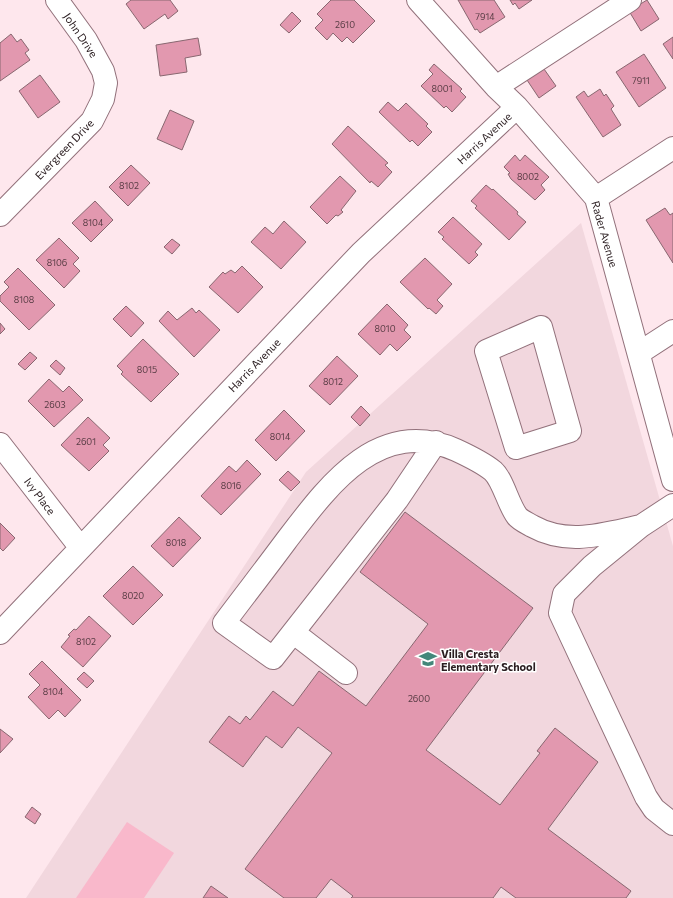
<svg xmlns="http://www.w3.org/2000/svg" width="673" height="898" font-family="Commissioner,sans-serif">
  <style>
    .built { fill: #f2d7de }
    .green { fill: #f9b8cb }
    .building { fill: #e298af; stroke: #886770 }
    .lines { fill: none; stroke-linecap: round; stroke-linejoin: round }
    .minor-casing { stroke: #92717b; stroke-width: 24 }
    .minor { stroke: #fff; stroke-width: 22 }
    .labels { text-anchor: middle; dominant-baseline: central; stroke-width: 3; stroke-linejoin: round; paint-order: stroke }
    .number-label { font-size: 9px; fill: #583c44 }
    .street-label { font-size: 11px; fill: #2a1d20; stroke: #fff }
    .poi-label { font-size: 11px; font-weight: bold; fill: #2a1d20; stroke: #fff; text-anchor: start }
  </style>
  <rect width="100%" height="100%" fill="#fee7ed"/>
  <!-- built -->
  <path class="built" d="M 581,223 L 673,546 L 673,898 L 26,898 L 306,472 Z"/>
  <!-- green -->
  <path class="green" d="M 127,822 L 174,853 L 144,898 L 76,898 Z"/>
  <!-- building -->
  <path class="building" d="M 131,0 L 170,0 L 178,11 L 168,19 L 165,14 L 144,29 L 126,4 Z
    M 331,0 L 354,0 L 375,21 L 353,43 L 347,37 L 342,42 L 333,33 L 327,40 L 315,28 L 323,20 L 317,14 Z
    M 458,0 L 494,0 L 505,17 L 480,33 L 477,29 L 475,30 Z
    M 510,0 L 532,0 L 519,9 L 515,3 L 513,5 Z
    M 647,0 L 659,19 L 641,31 L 629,11 Z
    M 292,12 L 301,21 L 289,33 L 280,25 Z
    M 11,34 L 17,42 L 21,39 L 29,50 L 25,53 L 30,60 L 0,81 L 0,43 Z
    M 673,37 L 673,59 L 663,44 Z
    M 198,38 L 201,55 L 185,58 L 187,72 L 160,76 L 156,45 Z
    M 644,54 L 666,88 L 639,107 L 616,72 Z
    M 434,64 L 462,89 L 460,91 L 466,97 L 452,112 L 446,106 L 444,108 L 421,86 L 433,74 L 429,70 Z
    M 544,69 L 556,86 L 539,98 L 527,80 Z
    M 40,75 L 60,102 L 38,118 L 19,91 Z
    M 600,89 L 604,96 L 606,94 L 614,106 L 611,109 L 621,125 L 603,137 L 576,97 L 584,91 L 588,97 Z
    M 388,102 L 398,111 L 406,103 L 428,124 L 426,126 L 432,132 L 418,146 L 412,140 L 410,142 L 379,112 Z
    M 170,110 L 194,121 L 182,150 L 157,139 Z
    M 348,126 L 388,163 L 385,165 L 392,172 L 378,187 L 371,181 L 370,183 L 332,144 Z
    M 515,155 L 520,161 L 525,155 L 549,177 L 541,185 L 545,190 L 535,200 L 511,179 L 508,174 L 510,173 L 504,167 Z
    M 131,165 L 150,183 L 128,206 L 109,187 Z
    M 340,176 L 356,191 L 341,210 L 343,212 L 338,216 L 336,215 L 327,224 L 310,207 Z
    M 486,185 L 492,190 L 493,189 L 518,212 L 517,214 L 526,222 L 509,240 L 475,208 L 477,206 L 471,201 Z
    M 95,201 L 113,220 L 91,242 L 72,223 Z
    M 665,208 L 670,215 L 673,213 L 673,263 L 646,220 Z
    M 453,217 L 482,244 L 475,252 L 478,255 L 469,264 L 442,239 L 444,237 L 438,232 Z
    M 284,221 L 306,242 L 281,269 L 251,242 L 265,227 L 273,234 Z
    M 59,238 L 79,258 L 73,264 L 80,271 L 64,288 L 36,260 Z
    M 172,239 L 180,245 L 172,254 L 164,247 Z
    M 425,258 L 452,284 L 437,300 L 443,306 L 436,314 L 429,308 L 428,309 L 400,282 Z
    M 242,266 L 263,287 L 238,313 L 209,287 L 223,272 L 225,274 L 231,270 L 235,273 Z
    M 18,268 L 55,305 L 29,330 L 0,301 L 0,296 L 9,287 L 4,282 Z
    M 387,304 L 408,325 L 404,330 L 411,337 L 397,351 L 390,344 L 380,355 L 358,334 Z
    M 126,306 L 144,323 L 131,337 L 113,319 Z
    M 192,308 L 196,313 L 199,310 L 220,330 L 194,357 L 159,321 L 168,311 L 177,320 Z
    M 0,323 L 5,329 L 0,334 Z
    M 143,339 L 179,374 L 151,402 L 121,374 L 123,372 L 117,366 Z
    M 30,352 L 37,358 L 25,370 L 18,364 Z
    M 337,356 L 358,376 L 330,405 L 309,386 Z
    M 56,360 L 65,368 L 60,375 L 50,366 Z
    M 49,379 L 63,392 L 69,386 L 83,400 L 54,427 L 28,401 Z
    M 361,406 L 370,415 L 360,426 L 351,417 Z
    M 284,410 L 305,431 L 276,461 L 255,440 Z
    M 88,417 L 110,438 L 103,445 L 109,451 L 89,471 L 61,445 Z
    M 247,460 L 261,474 L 221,515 L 201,496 L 229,466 L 236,472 Z
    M 288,471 L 300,482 L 291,491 L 279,480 Z
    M 405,512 L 533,608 L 426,750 L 500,805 L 540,753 L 537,751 L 555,728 L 598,762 L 548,829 L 631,891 L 626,898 L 516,898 L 501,887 L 493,898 L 351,898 L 353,896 L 331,879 L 316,898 L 284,898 L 245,869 L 332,753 L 298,727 L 282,748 L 266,736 L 243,767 L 209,742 L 229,716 L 240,724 L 246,716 L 250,720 L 273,691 L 293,706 L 319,671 L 366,706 L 428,624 L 360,572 Z
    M 179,517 L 201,538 L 173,567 L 151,546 Z
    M 0,523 L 15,538 L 3,551 L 0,548 Z
    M 133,566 L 163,595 L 133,625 L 103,596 Z
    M 89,616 L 111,636 L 83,667 L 61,647 L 70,636 L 68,635 L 74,629 L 76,630 Z
    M 42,661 L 81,700 L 65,717 L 58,710 L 49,719 L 28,697 L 40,685 L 29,674 Z
    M 84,672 L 94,681 L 87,688 L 77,679 Z
    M 0,729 L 13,739 L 0,753 Z
    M 32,807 L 41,814 L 35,824 L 25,817 Z
    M 211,886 L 228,898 L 203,898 Z"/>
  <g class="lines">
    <!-- minor casing -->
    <g class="minor-casing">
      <path id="minor" d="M 418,0 L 496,87 L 517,107 L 596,198 L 673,480
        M 496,87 L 630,0
        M 596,198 L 673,148
        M 0,215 L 92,121 L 103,99 L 106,83 L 103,71 L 86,40 L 57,0
        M 541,327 L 570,431 L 516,448 L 486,351 Z
        M 639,353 L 673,331
        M 436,442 L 397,500 L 273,658 L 224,623 C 245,595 266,568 286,541 C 328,486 378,416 456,450 C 469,456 482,462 493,471 C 503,480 508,504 517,516 C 520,520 527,523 532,526 C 568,546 603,534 641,526
        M 0,444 L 80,547
        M 673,505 L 641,526 L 592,566 L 564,594 L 560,613 L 646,797 L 654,809 L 673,824
        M 0,633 L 361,253 L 517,107
        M 294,633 L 346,673"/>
    </g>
    <!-- minor -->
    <use href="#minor" class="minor"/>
  </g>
  <!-- icons -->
  <defs>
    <g id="school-bare" transform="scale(1.38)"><path d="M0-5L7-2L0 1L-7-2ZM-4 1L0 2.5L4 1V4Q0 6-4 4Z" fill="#43877a" stroke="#fff" stroke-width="2.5" paint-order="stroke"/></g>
  </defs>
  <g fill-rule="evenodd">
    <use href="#school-bare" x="428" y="659"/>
  </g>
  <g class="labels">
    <!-- number labels -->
    <g class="number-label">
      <text x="485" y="16">7914</text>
      <text x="345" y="24">2610</text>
      <text x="641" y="80">7911</text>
      <text x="442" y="88">8001</text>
      <text x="528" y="176">8002</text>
      <text x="129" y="185">8102</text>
      <text x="93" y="222">8104</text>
      <text x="57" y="262">8106</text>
      <text x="24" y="299">8108</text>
      <text x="385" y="328">8010</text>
      <text x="147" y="369">8015</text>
      <text x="333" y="381">8012</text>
      <text x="55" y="404">2603</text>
      <text x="280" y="436">8014</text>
      <text x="86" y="441">2601</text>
      <text x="231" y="485">8016</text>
      <text x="176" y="542">8018</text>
      <text x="133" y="595">8020</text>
      <text x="86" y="641">8102</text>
      <text x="53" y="691">8104</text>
      <text x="419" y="698">2600</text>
    </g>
    <!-- street labels -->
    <g class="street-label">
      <text transform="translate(81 35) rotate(56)">John Drive</text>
      <text transform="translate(484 138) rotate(-43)">Harris Avenue</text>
      <text transform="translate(64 149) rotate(-46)">Evergreen Drive</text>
      <text transform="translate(605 234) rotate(74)">Rader Avenue</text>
      <text transform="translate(254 365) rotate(-46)">Harris Avenue</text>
      <text transform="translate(40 496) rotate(53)">Ivy Place</text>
    </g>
    <!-- poi labels -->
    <g class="poi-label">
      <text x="441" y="653">Villa Cresta<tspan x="441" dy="13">Elementary School</tspan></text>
    </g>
  </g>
</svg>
